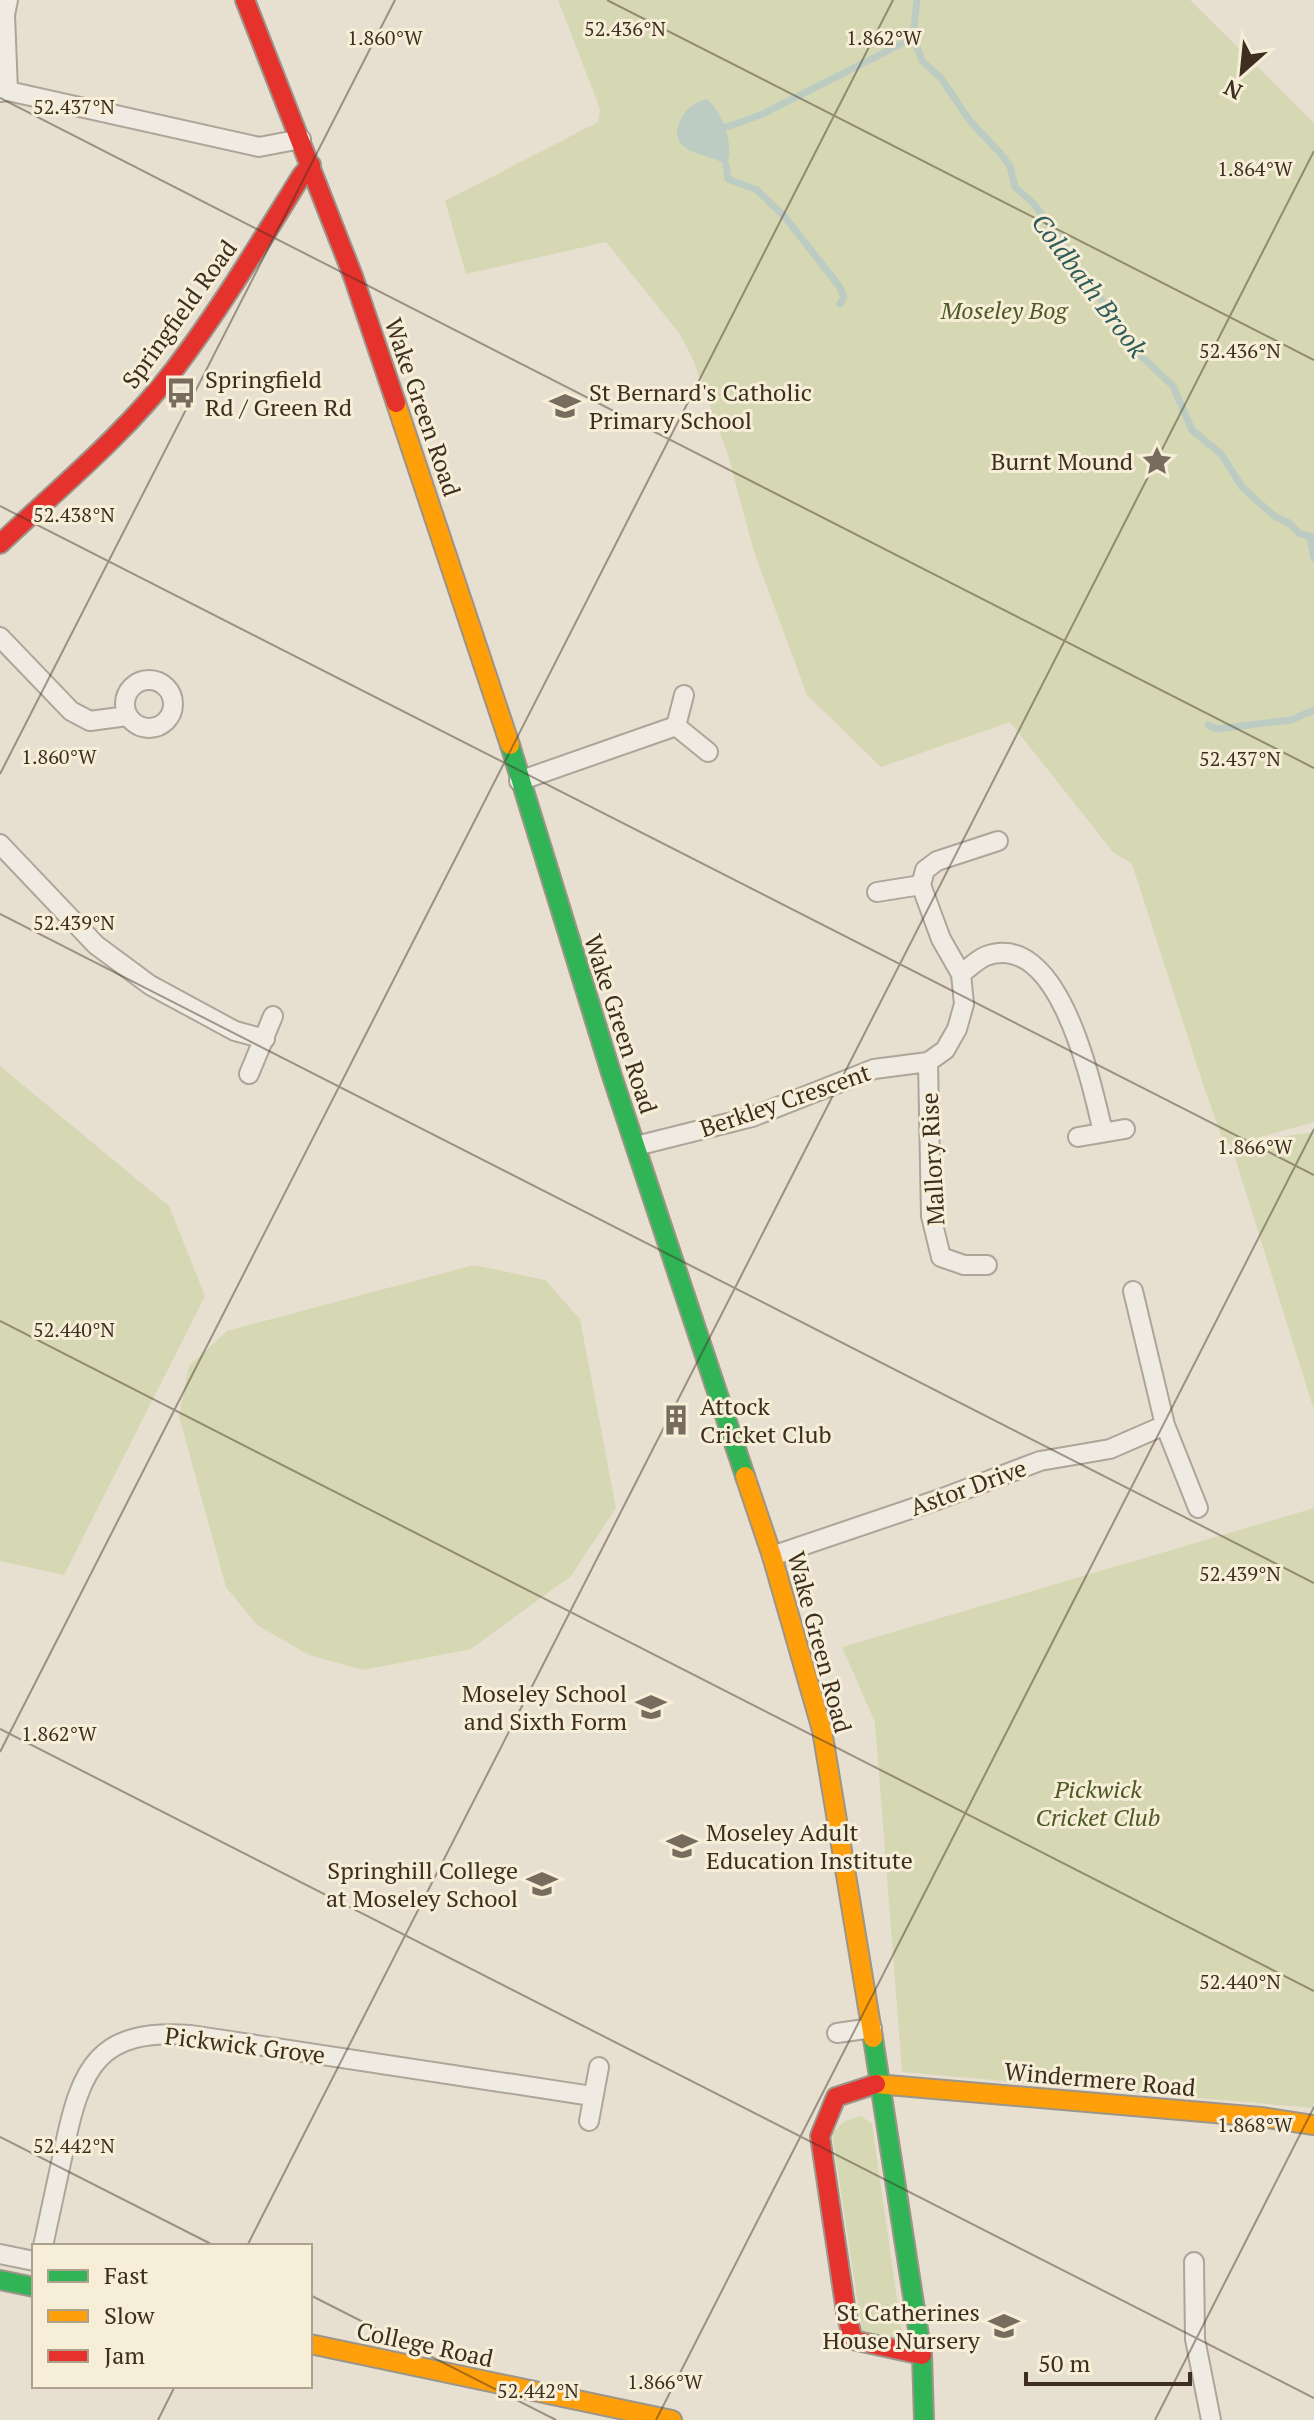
<svg xmlns="http://www.w3.org/2000/svg" width="1314" height="2420" font-family="'PT Serif',serif">
  <style>
    .green { fill: #d6d7b3 }
    .water { fill: #bcccc2 }
    .lines { fill: none; stroke-linecap: round; stroke-linejoin: round }
    .stream { stroke: #bcccc2; stroke-width: 7 }
    .street-casing { stroke: #ada599; stroke-width: 22 }
    .fast-casing { stroke: #9c958a; stroke-width: 22 }
    .slow-casing { stroke: #9c958a; stroke-width: 22 }
    .jam-casing { stroke: #9c958a; stroke-width: 22 }
    .street { stroke: #efebe3; stroke-width: 18 }
    .fast { stroke: #30b455; stroke-width: 18 }
    .slow { stroke: #ff9f0a; stroke-width: 18 }
    .jam { stroke: #e5322d; stroke-width: 18 }
    .ticks { fill: none; stroke: #3d2e20; stroke-width: 2; stroke-opacity: 0.45 }
    .labels { text-anchor: middle; dominant-baseline: central; stroke-width: 6; stroke-linejoin: round; paint-order: stroke }
    .park-label { font-size: 24px; font-style: italic; fill: #4d5a26; stroke: #f7eed8 }
    .street-label { font-size: 24px; fill: #3d2e20; stroke: #f7eed8 }
    .poi-label { font-size: 24px; fill: #3d2e20; stroke: #f7eed8; text-anchor: start }
    .water-label { font-size: 26px; font-style: italic; fill: #2f5d5a; stroke: #f7eed8 }
    .ticks-label { font-size: 20px; text-anchor: middle; fill: #3d2e20; stroke: #f7eed8; stroke-width: 6; stroke-linejoin: round; paint-order: stroke }
  </style>
  <rect width="100%" height="100%" fill="#e7e0d1"/>
  <!-- green -->
  <path class="green" d="M 558,0 L 1190,0 L 1314,123 L 1314,1122 L 1239,1143 L 1314,1132 L 1314,1410 L 1231,1145 L 1222,1138 L 1203,1084 L 1132,864 L 1113,852 L 1010,722 L 881,767 L 807,695 L 754,552 L 728,455 L 692,357 L 679,333 L 606,242 L 466,274 L 445,201 L 598,122 L 600,110 L 597,101 Z
    M 0,1066 L 169,1206 L 205,1296 L 64,1575 L 0,1561 Z
    M 474,1265 L 545,1280 L 580,1319 L 616,1508 L 571,1576 L 471,1649 L 363,1670 L 309,1655 L 257,1625 L 226,1587 L 179,1416 L 189,1366 L 227,1331 Z
    M 1314,1508 L 1314,2108 L 902,2072 L 875,1722 L 842,1647 Z
    M 861,2116 L 872,2124 L 901,2327 L 906,2341 L 862,2331 L 832,2133 L 845,2121 Z"/>
  <!-- water -->
  <path class="water" d="M 707,99 C 722,111 736,148 726,165 C 709,152 662,155 682,117 C 687,107 696,102 707,99 Z"/>
  <g class="lines">
    <!-- stream -->
    <path class="stream" d="M 917,0 L 913,38 L 923,62 L 941,78 L 970,121 L 1001,154 L 1010,166 L 1015,187 L 1034,204 L 1066,247 L 1068,262 L 1085,273 L 1093,288 L 1139,354 L 1173,386 L 1192,430 L 1221,454 L 1242,487 L 1274,516 L 1289,523 L 1300,534 L 1314,537
      M 724,128 L 763,114 L 913,38
      M 726,165 L 728,179 L 757,190 L 785,217 L 839,286 L 844,297 L 840,304
      M 1310,537 L 1314,558
      M 1208,725 L 1217,729 L 1291,720 L 1314,710"/>
    <!-- street casing -->
    <g class="street-casing">
      <path id="street" d="M 8,0 L 5,15 L 8,91
        M 0,92 L 8,91 L 259,147 L 301,139
        M 0,637 L 71,711 L 90,721 L 127,716
        M125 704a24 24 0 1 1 48 0a24 24 0 1 1-48 0Z
        M 676,726 L 708,752
        M 519,781 L 676,726 L 684,695
        M 0,844 L 96,945 L 150,985 L 235,1031 L 265,1039
        M 921,885 L 925,870 L 937,861 L 998,841
        M 961,974 C 969,968 978,959 986,956 C 1060,929 1092,1086 1103,1132
        M 928,1062 L 931,1216 L 941,1257 L 964,1265 L 987,1265
        M 249,1074 L 273,1016
        M 1078,1137 L 1125,1129
        M 636,1146 L 752,1117 L 874,1069 L 928,1062 L 945,1050 L 957,1029 L 964,1004 L 961,974 L 941,939 L 921,885 L 877,892
        M 1133,1291 L 1165,1425
        M 772,1556 L 940,1499 L 1040,1461 L 1110,1449 L 1165,1425 L 1198,1508
        M 837,2033 L 872,2028
        M 589,2121 L 599,2067
        M 43,2246 C 50,2214 57,2182 64,2149 C 81,2067 98,2028 191,2035 L 592,2096
        M 0,2254 L 34,2261
        M 1194,2262 L 1195,2339 L 1211,2420"/>
    </g>
    <!-- fast casing -->
    <g class="fast-casing">
      <path id="fast" d="M 510,745 L 612,1076 L 745,1476
        M 873,2038 L 922,2355 L 924,2420
        M 0,2280 L 34,2287"/>
    </g>
    <!-- slow casing -->
    <g class="slow-casing">
      <path id="slow" d="M 396,403 L 510,745
        M 745,1476 L 772,1556 L 822,1730 L 873,2038
        M 876,2084 L 1261,2117 L 1314,2125
        M 310,2344 L 672,2420"/>
    </g>
    <!-- jam casing -->
    <g class="jam-casing">
      <path id="jam" d="M 245,0 L 353,276 L 396,403
        M 0,544 C 59,488 124,435 174,370 C 221,308 261,241 302,175 L 311,165
        M 876,2084 L 836,2097 L 820,2136 L 846,2312 L 853,2340 L 922,2355"/>
    </g>
    <!-- street -->
    <use href="#street" class="street"/>
    <!-- fast -->
    <use href="#fast" class="fast"/>
    <!-- slow -->
    <use href="#slow" class="slow"/>
    <!-- jam -->
    <use href="#jam" class="jam"/>
  </g>
  <!-- ticks -->
  <path class="ticks" d="M 607,0 L 1314,360M 0,98 L 1314,768M 0,506 L 1314,1175M 0,774 L 395,0M 0,914 L 1314,1583M 0,1321 L 1314,1991M 0,1729 L 1314,2398M 0,1752 L 893,0M 0,2137 L 215,2246M 247,2246 L 1314,151M 310,2295 L 556,2420M 158,2420 L 175,2386M 656,2420 L 1314,1129M 1155,2420 L 1314,2107"/>
  <!-- icons -->
  <defs>
    <g id="bus-bare" transform="scale(2.4)"><path d="M-5-6H5V4H4V6H2V4H-2V6H-4V4H-5ZM-3.5-4V0h7V-4ZM-3.5 1.2v1.5H-2V1.2ZM2 1.2v1.5H3.5V1.2Z" fill="#786c5e" stroke="#f7eed8" stroke-width="2.5" paint-order="stroke"/></g>
    <g id="school-bare" transform="scale(2.4)"><path d="M0-5L7-2L0 1L-7-2ZM-4 1L0 2.5L4 1V4Q0 6-4 4Z" fill="#786c5e" stroke="#f7eed8" stroke-width="2.5" paint-order="stroke"/></g>
    <g id="sight-bare" transform="scale(2.4)"><path d="M0-6L1.8-2.2L6-1.7L2.9 1.2L3.7 5.4L0 3.3L-3.7 5.4L-2.9 1.2L-6-1.7L-1.8-2.2Z" fill="#786c5e" stroke="#f7eed8" stroke-width="2.5" paint-order="stroke"/></g>
    <g id="building-bare" transform="scale(2.4)"><path d="M-4-6H4V6H1V3H-1V6H-4ZM-2.5-4.3h1.7v1.8h-1.7ZM.8-4.3h1.7v1.8H.8ZM-2.5-1h1.7V.8h-1.7ZM.8-1h1.7V.8H.8Z" fill="#786c5e" stroke="#f7eed8" stroke-width="2.5" paint-order="stroke"/></g>
    <g id="university-bare" transform="scale(2.4)"><path d="M0-5L7-2L0 1L-7-2ZM-4 1L0 2.5L4 1V4Q0 6-4 4Z" fill="#786c5e" stroke="#f7eed8" stroke-width="2.5" paint-order="stroke"/></g>
  </defs>
  <g fill-rule="evenodd">
    <use href="#bus-bare" x="181" y="393"/>
    <use href="#school-bare" x="565" y="406"/>
    <use href="#sight-bare" x="1157" y="461"/>
    <use href="#building-bare" x="676" y="1420"/>
    <use href="#school-bare" x="651" y="1707"/>
    <use href="#university-bare" x="682" y="1846"/>
    <use href="#university-bare" x="542" y="1884"/>
    <use href="#school-bare" x="1004" y="2326"/>
  </g>
  <g class="labels">
    <!-- park labels -->
    <g class="park-label">
      <text x="1004" y="310">Moseley Bog</text>
      <text x="1098" y="1789">Pickwick<tspan x="1098" dy="28">Cricket Club</tspan></text>
    </g>
    <!-- street labels -->
    <g class="street-label">
      <text transform="translate(179 314) rotate(-54)">Springfield Road</text>
      <text transform="translate(423 407) rotate(71)">Wake Green Road</text>
      <text transform="translate(621 1024) rotate(72)">Wake Green Road</text>
      <text transform="translate(785 1100) rotate(-19)">Berkley Crescent</text>
      <text transform="translate(932 1159) rotate(-93)">Mallory Rise</text>
      <text transform="translate(968 1487) rotate(-20)">Astor Drive</text>
      <text transform="translate(820 1642) rotate(75)">Wake Green Road</text>
      <text transform="translate(245 2045) rotate(7)">Pickwick Grove</text>
      <text transform="translate(1100 2079) rotate(5)">Windermere Road</text>
      <text transform="translate(425 2344) rotate(12)">College Road</text>
    </g>
    <!-- poi labels -->
    <g class="poi-label">
      <text x="205" y="379">Springfield<tspan x="205" dy="28">Rd / Green Rd</tspan></text>
      <text x="589" y="392">St Bernard's Catholic<tspan x="589" dy="28">Primary School</tspan></text>
      <text x="1133" y="461" text-anchor="end">Burnt Mound</text>
      <text x="700" y="1406">Attock<tspan x="700" dy="28">Cricket Club</tspan></text>
      <text x="627" y="1693" text-anchor="end">Moseley School<tspan x="627" dy="28">and Sixth Form</tspan></text>
      <text x="706" y="1832">Moseley Adult<tspan x="706" dy="28">Education Institute</tspan></text>
      <text x="518" y="1870" text-anchor="end">Springhill College<tspan x="518" dy="28">at Moseley School</tspan></text>
      <text x="980" y="2312" text-anchor="end">St Catherines<tspan x="980" dy="28">House Nursery</tspan></text>
    </g>
    <!-- water labels -->
    <g class="water-label">
      <text transform="translate(1090 285) rotate(53)">Coldbath Brook</text>
    </g>
  </g>
  <g class="ticks-label">
    <text x="625" y="36">52.436°N</text>
    <text x="385" y="45">1.860°W</text>
    <text x="884" y="45">1.862°W</text>
    <text x="74" y="114">52.437°N</text>
    <text x="1255" y="176">1.864°W</text>
    <text x="1240" y="358">52.436°N</text>
    <text x="74" y="522">52.438°N</text>
    <text x="59" y="764">1.860°W</text>
    <text x="1240" y="766">52.437°N</text>
    <text x="74" y="930">52.439°N</text>
    <text x="1255" y="1154">1.866°W</text>
    <text x="74" y="1337">52.440°N</text>
    <text x="1240" y="1581">52.439°N</text>
    <text x="59" y="1741">1.862°W</text>
    <text x="1240" y="1989">52.440°N</text>
    <text x="1255" y="2132">1.868°W</text>
    <text x="74" y="2153">52.442°N</text>
    <text x="665" y="2389">1.866°W</text>
    <text x="538" y="2398">52.442°N</text>
  </g>
  <!-- legend -->
  <rect x="32" y="2244" width="280" height="144" fill="#f7eed8" stroke="#ada18e" stroke-width="2"/>
  <rect x="48" y="2270" width="40" height="12" fill="#30b455" stroke="#ada18e" stroke-width="2"/>
  <text x="104" y="2284" font-size="24" fill="#3d2e20">Fast</text>
  <rect x="48" y="2310" width="40" height="12" fill="#ff9f0a" stroke="#ada18e" stroke-width="2"/>
  <text x="104" y="2324" font-size="24" fill="#3d2e20">Slow</text>
  <rect x="48" y="2350" width="40" height="12" fill="#e5322d" stroke="#ada18e" stroke-width="2"/>
  <text x="104" y="2364" font-size="24" fill="#3d2e20">Jam</text>
  <!-- north arrow -->
  <g transform="translate(1242 72) rotate(207)" stroke="#f7eed8" stroke-width="6" paint-order="stroke">
  <path d="M0-6L14 30L0 20L-14 30Z" fill="#3d2e20"/>
  <text y="-12" font-size="22" font-weight="bold" text-anchor="middle" fill="#3d2e20">N</text>
  </g>
  <!-- scale -->
  <path d="M1026 2372v12h164v-12" fill="none" stroke="#3d2e20" stroke-width="4"/>
  <text x="1038" y="2372" font-size="24" fill="#3d2e20" stroke="#f7eed8" stroke-width="6" paint-order="stroke">50 m</text>
</svg>
